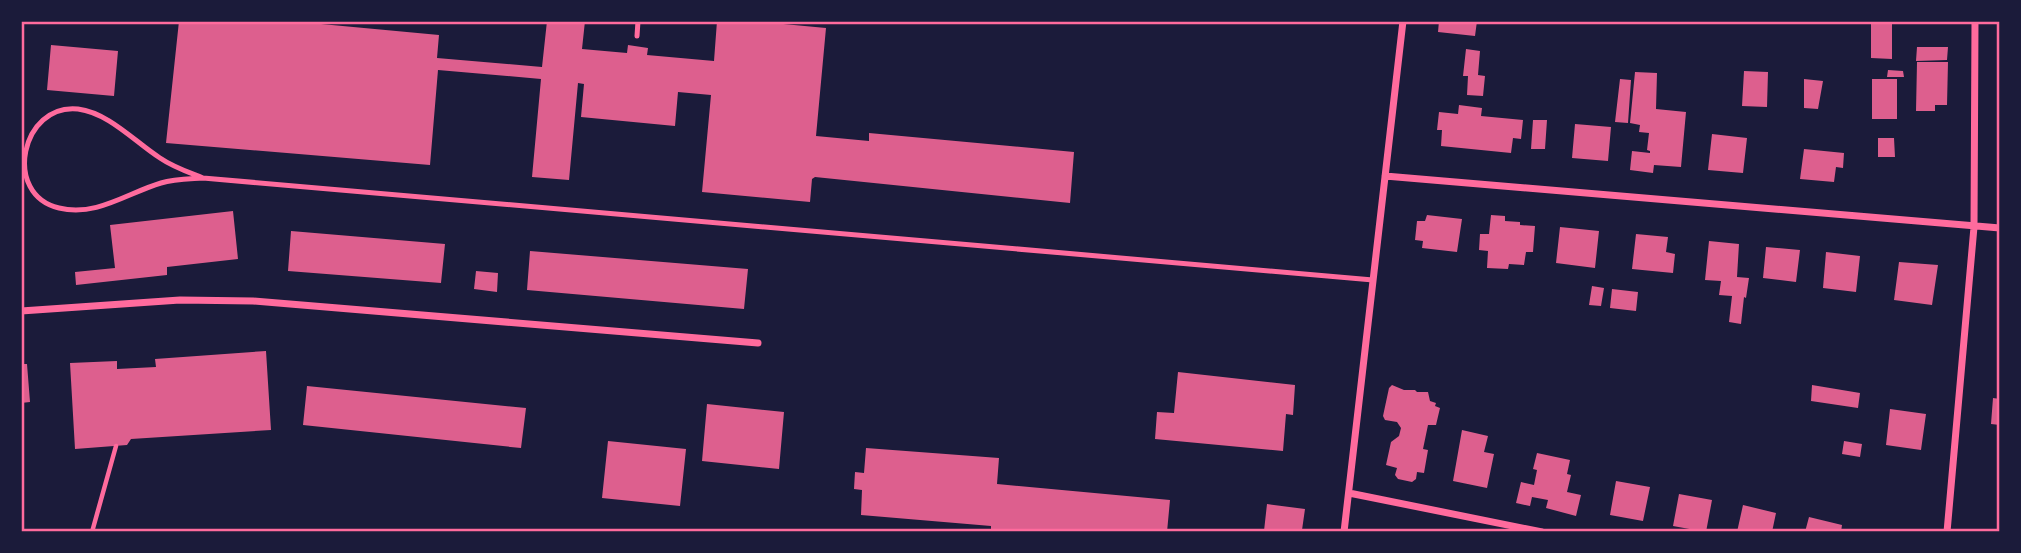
<svg xmlns="http://www.w3.org/2000/svg" width="2021" height="553" font-family="'Golos Text',sans-serif">
  <style>
    .building { fill: #dd5f8e }
    .lines { fill: none; stroke-linecap: round; stroke-linejoin: round }
    .path { stroke: #ff6b9d; stroke-width: 4.5 }
    .service { stroke: #ff6b9d; stroke-width: 5 }
    .minor { stroke: #ff6b9d; stroke-width: 7 }
    .neatline { fill: none; stroke: #ff6b9d; stroke-width: 2.5 }
  </style>
  <rect width="100%" height="100%" fill="#1b1b3a"/>
  <!-- building -->
  <path class="building" d="M 179,21 L 289,21 L 439,35 L 437,58 L 542,67 L 547,21 L 585,21 L 582,49 L 627,53 L 628,45 L 648,48 L 647,55 L 714,61 L 717,21 L 750,21 L 826,28 L 816,136 L 869,141 L 869,133 L 1074,152 L 1070,203 L 815,177 L 812,179 L 810,202 L 702,192 L 711,95 L 678,92 L 675,126 L 581,117 L 584,84 L 578,83 L 569,180 L 532,177 L 541,79 L 438,70 L 430,165 L 166,143 Z
    M 1439,21 L 1477,21 L 1475,36 L 1438,32 Z
    M 1871,21 L 1892,21 L 1892,59 L 1871,58 Z
    M 51,45 L 118,51 L 114,96 L 47,90 Z
    M 1917,47 L 1948,47 L 1947,60 L 1916,61 Z
    M 1466,49 L 1480,51 L 1478,75 L 1485,76 L 1483,96 L 1467,95 L 1468,76 L 1463,76 Z
    M 1917,62 L 1948,62 L 1947,105 L 1935,105 L 1935,111 L 1916,111 Z
    M 1888,70 L 1903,71 L 1904,77 L 1887,77 Z
    M 1744,71 L 1768,72 L 1767,107 L 1742,106 Z
    M 1635,72 L 1657,73 L 1656,109 L 1686,112 L 1681,167 L 1654,165 L 1653,173 L 1630,170 L 1632,151 L 1650,153 L 1650,151 L 1647,150 L 1649,133 L 1639,132 L 1640,125 L 1630,123 Z
    M 1620,79 L 1631,80 L 1628,123 L 1615,122 Z
    M 1804,79 L 1823,81 L 1818,109 L 1804,108 Z
    M 1872,79 L 1897,79 L 1897,119 L 1872,119 Z
    M 1459,105 L 1482,108 L 1481,116 L 1523,120 L 1521,139 L 1513,138 L 1511,153 L 1441,146 L 1442,130 L 1437,130 L 1439,112 L 1458,114 Z
    M 1533,120 L 1547,120 L 1545,149 L 1531,149 Z
    M 1575,124 L 1611,127 L 1608,161 L 1572,158 Z
    M 1712,134 L 1747,138 L 1743,173 L 1708,170 Z
    M 1878,138 L 1894,138 L 1895,157 L 1878,157 Z
    M 1804,149 L 1844,153 L 1843,168 L 1836,167 L 1834,182 L 1800,179 Z
    M 233,211 L 238,259 L 167,267 L 167,275 L 76,285 L 75,272 L 115,268 L 110,225 Z
    M 1427,215 L 1462,219 L 1457,252 L 1422,248 L 1423,241 L 1415,240 L 1417,221 L 1425,221 Z
    M 1491,215 L 1505,216 L 1505,221 L 1520,222 L 1520,225 L 1535,226 L 1533,252 L 1526,252 L 1524,265 L 1509,264 L 1508,269 L 1487,268 L 1488,251 L 1479,250 L 1480,234 L 1489,234 Z
    M 1560,227 L 1599,231 L 1595,268 L 1556,263 Z
    M 291,231 L 445,244 L 441,283 L 288,271 Z
    M 1636,234 L 1668,237 L 1666,252 L 1675,254 L 1673,273 L 1632,269 Z
    M 1709,241 L 1739,244 L 1737,277 L 1749,278 L 1746,298 L 1744,297 L 1741,324 L 1729,322 L 1732,296 L 1719,295 L 1721,281 L 1705,280 Z
    M 1766,247 L 1800,250 L 1796,282 L 1763,278 Z
    M 530,251 L 748,269 L 744,309 L 527,290 Z
    M 1826,252 L 1860,256 L 1856,292 L 1823,288 Z
    M 1899,262 L 1938,265 L 1932,305 L 1894,300 Z
    M 476,271 L 498,273 L 497,292 L 474,289 Z
    M 1592,286 L 1604,288 L 1601,306 L 1589,305 Z
    M 1612,289 L 1638,292 L 1636,311 L 1610,308 Z
    M 266,351 L 271,430 L 131,439 L 127,445 L 75,449 L 70,363 L 117,361 L 117,369 L 156,367 L 155,359 Z
    M 21,364 L 27,364 L 30,402 L 21,403 Z
    M 1178,372 L 1295,385 L 1293,415 L 1286,414 L 1283,451 L 1155,439 L 1157,412 L 1174,413 Z
    M 1392,385 L 1404,390 L 1415,390 L 1417,392 L 1428,392 L 1430,401 L 1436,403 L 1435,406 L 1440,408 L 1436,425 L 1428,425 L 1423,449 L 1428,450 L 1424,473 L 1417,472 L 1416,479 L 1412,482 L 1398,479 L 1395,475 L 1397,468 L 1386,465 L 1391,442 L 1399,436 L 1401,428 L 1397,422 L 1385,420 L 1383,416 L 1389,388 Z
    M 1812,385 L 1860,393 L 1858,408 L 1811,401 Z
    M 307,386 L 526,408 L 521,448 L 303,425 Z
    M 1993,398 L 2000,399 L 2000,425 L 1991,424 Z
    M 707,404 L 784,412 L 779,469 L 702,461 Z
    M 1890,409 L 1926,414 L 1921,450 L 1886,445 Z
    M 1462,430 L 1488,436 L 1484,452 L 1494,454 L 1487,488 L 1453,481 Z
    M 608,441 L 686,449 L 680,506 L 602,498 Z
    M 1844,441 L 1862,444 L 1860,457 L 1842,454 Z
    M 866,448 L 999,458 L 997,484 L 1170,500 L 1167,532 L 991,532 L 991,526 L 861,515 L 862,490 L 854,489 L 855,472 L 864,473 Z
    M 1537,453 L 1570,460 L 1567,474 L 1571,475 L 1567,492 L 1581,495 L 1576,516 L 1546,508 L 1548,500 L 1532,497 L 1530,506 L 1516,503 L 1521,482 L 1534,485 L 1537,470 L 1533,469 Z
    M 1616,481 L 1650,487 L 1643,521 L 1610,515 Z
    M 1679,494 L 1712,500 L 1706,532 L 1673,526 Z
    M 1267,504 L 1305,509 L 1302,530 L 1307,532 L 1264,531 Z
    M 1743,505 L 1776,513 L 1772,532 L 1737,532 Z
    M 1809,517 L 1842,525 L 1841,532 L 1805,532 Z"/>
  <g class="lines">
    <!-- path -->
    <path class="path" d="M 92,532 L 116,446"/>
    <!-- service -->
    <path class="service" d="M 637,36 L 638,21
      M 203,178 C 188,172 173,167 160,158 C 135,142 109,113 78,109 C 21,103 2,195 59,208 C 97,217 127,193 161,183 C 174,179 189,179 203,178 L 1373,280"/>
    <!-- minor -->
    <path class="minor" d="M 1385,176 L 2000,228
      M 21,311 L 180,300 L 253,301 L 758,343
      M 1349,493 L 1542,532
      M 1344,532 L 1403,21
      M 1947,532 L 1974,227 L 1975,21"/>
  </g>
  <!-- border -->
  <rect width="2021" height="553" fill="none" stroke="#1b1b3a" stroke-width="46"/>
  <rect x="23" y="23" width="1975" height="507" class="neatline"/>
</svg>
